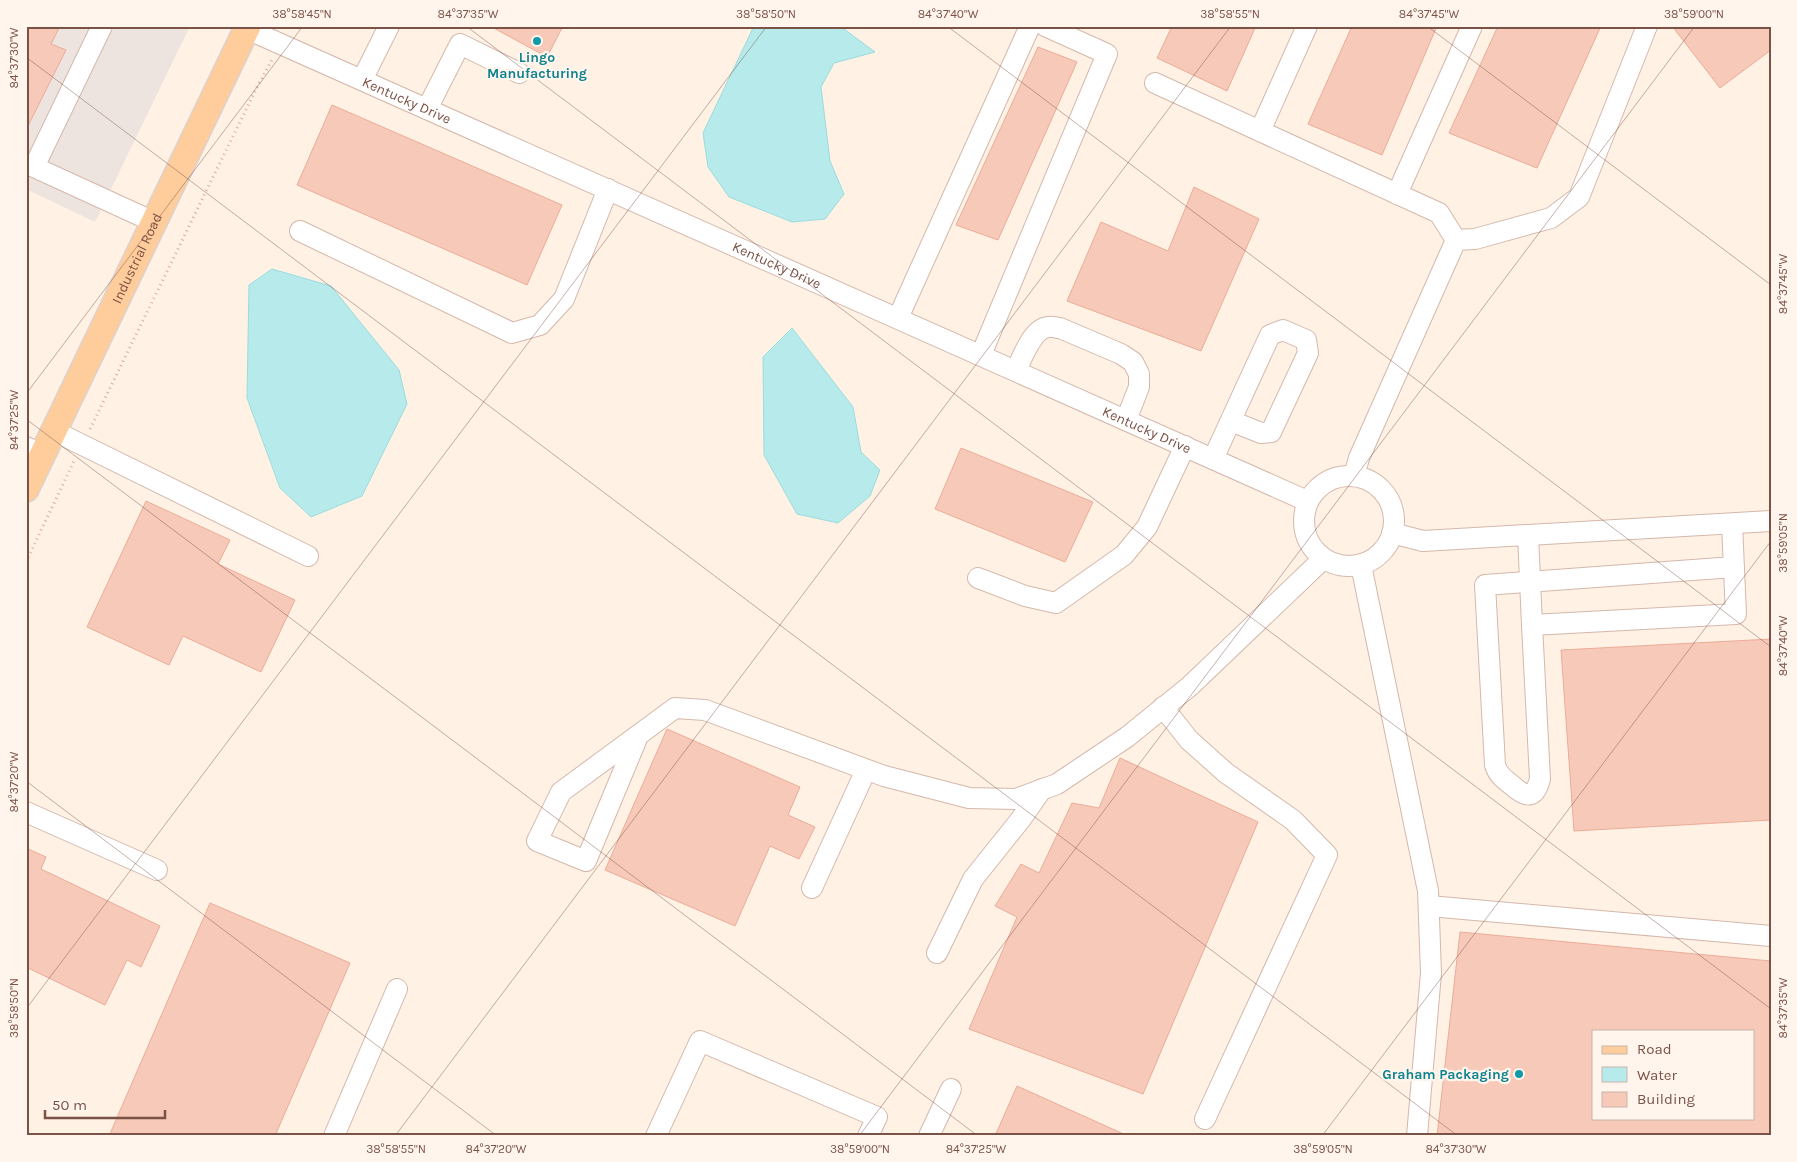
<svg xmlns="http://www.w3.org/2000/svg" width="1797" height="1162" font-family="Karla,sans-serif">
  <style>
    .industrial { fill: #eee4df }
    .water { fill: #b6eaeb; stroke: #9bdcde }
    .building { fill: #f7c9b9; stroke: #ebac97; fill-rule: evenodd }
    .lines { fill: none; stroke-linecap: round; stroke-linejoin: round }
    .minor-casing { stroke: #d4b8ab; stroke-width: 22 }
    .major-casing { stroke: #dcd2cf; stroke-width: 28 }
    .path { stroke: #dcac9b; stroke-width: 3; stroke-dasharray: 1 4; stroke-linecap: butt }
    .minor { stroke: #fff; stroke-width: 20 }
    .major { stroke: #ffcc9b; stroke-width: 25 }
    .ticks { fill: none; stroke: #7a5246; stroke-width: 1; stroke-opacity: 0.45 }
    .culture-dot { fill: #0f9aa8; stroke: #fff5ed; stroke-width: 2 }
    .labels { text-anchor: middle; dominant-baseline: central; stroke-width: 4.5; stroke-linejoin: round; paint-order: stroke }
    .culture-label { font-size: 14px; font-weight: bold; fill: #0d838f; stroke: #fff5ed }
    .street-label { font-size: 14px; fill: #7a5246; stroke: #fff5ed }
    .neatline { fill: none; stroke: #7a5246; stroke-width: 2 }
    .ticks-label { font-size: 12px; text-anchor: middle; fill: #7a5246 }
  </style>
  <rect width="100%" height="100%" fill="#fff1e4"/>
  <!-- industrial -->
  <path class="industrial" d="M 26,26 L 190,26 L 95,222 L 26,189 Z"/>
  <!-- water -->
  <path class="water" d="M 754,26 L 840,26 L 875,52 L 834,63 L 821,87 L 830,161 L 844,194 L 825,219 L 792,222 L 729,197 L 708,167 L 703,133 Z
    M 272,269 L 331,286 L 399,370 L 407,404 L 362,496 L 311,517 L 280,488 L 247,398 L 249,285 Z
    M 792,328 L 853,407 L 861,452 L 880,470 L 870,496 L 838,523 L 797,514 L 764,455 L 763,357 Z"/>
  <!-- building -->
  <path class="building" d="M 26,26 L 60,26 L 51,44 L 66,50 L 26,130 Z
    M 490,26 L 563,26 L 547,57 Z
    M 1172,26 L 1256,26 L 1227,91 L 1157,58 Z
    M 1352,26 L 1437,26 L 1382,155 L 1308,124 Z
    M 1498,26 L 1601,26 L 1537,168 L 1449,133 Z
    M 1672,26 L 1771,26 L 1771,50 L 1720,88 Z
    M 1038,47 L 1077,62 L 998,240 L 956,225 Z
    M 332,105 L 562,205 L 527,285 L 297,185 Z
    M 1194,187 L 1259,219 L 1201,351 L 1067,301 L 1101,222 L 1168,251 Z
    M 961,448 L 1093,502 L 1065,562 L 935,509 Z
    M 146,501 L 230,540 L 218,564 L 295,600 L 261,672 L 183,636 L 169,665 L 87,627 Z
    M 1771,639 L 1771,820 L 1574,831 L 1561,650 Z
    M 667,729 L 800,787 L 788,815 L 815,827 L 799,859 L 770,846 L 735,926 L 605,870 Z
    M 1120,758 L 1258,822 L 1143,1094 L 969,1029 L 1017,917 L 995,906 L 1021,864 L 1039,873 L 1072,803 L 1099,808 Z
    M 26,848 L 46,857 L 41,869 L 160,926 L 141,967 L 127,960 L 105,1005 L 26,967 Z
    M 210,903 L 350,963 L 275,1136 L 109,1136 Z
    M 1460,932 L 1771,961 L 1771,1136 L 1437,1136 ZM 1593,1031 L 1753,1031 L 1753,1118 L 1593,1118 Z
    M 1017,1086 L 1128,1136 L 995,1136 Z"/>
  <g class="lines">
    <!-- minor casing -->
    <g class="minor-casing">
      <g id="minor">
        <path d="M 102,26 L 34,167 L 154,222"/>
        <path id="s1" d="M 247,29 L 1307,501"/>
        <path d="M 362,80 L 389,26"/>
        <path d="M 1155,83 L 1439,213 L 1456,240"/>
        <path d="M 427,109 L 460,44 L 519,73"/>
        <path d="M 1260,131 L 1307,26"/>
        <path d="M 1397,194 L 1472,26"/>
        <path d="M 300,231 L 512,333 L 540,325 L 564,299 L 608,189"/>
        <path d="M 898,318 L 1030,26"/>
        <path d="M 981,355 L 1107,54 L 1045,26"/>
        <path d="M 1016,371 C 1022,358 1032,329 1048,327 C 1052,326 1056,328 1060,328 L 1121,354 L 1133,362 L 1139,374 L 1139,387 L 1126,420"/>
        <path d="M 54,431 L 308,556"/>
        <path d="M 26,447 L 43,455"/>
        <path d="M 1213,459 L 1270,335 L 1283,330 L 1306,340 L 1308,353 L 1271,432 L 1261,433 L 1231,421"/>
        <circle cx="1349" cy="521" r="45"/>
        <path d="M 1354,476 L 1359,458 L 1456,240 L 1475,239 L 1551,218 L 1579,197 L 1647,26"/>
        <path d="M 1732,524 L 1736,614 L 1532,625 L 1540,779 C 1535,799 1526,798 1513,786 C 1505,780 1498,775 1495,765 L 1485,585 L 1734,567"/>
        <path d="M 1392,533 L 1423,541 L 1771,521"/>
        <path d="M 1528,535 L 1532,625"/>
        <path d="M 1361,565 L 1428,891 L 1431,973 L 1417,1136"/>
        <path d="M 978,578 L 1025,596 L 1056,603 L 1124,555 L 1147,527 L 1185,446"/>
        <path d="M 1163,707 L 1189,740 L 1226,773 L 1293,820 L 1327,855 L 1205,1119"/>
        <path d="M 638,736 L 586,861 L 537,841 L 561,792 L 675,708 L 705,710 L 884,776 L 969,798 L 1016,799 L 1057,784 L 1127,737 L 1190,686 L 1323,559"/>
        <path d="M 26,812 L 157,870"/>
        <path d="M 812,888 L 866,770"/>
        <path d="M 1429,906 L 1771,936"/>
        <path d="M 937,953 L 973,879 L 1021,819 L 1042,789"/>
        <path d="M 334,1136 L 397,989"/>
        <path d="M 656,1136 L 700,1041 L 877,1117 L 868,1136"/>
        <path d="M 929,1136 L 951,1089"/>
      </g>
    </g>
    <!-- major casing -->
    <g class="major-casing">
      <g id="major">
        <path id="s2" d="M 26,489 L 248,26"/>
      </g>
    </g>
    <!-- path -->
    <path class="path" d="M 90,429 L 257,87 L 273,58
      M 26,562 L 75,459"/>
    <!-- minor -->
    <use href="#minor" class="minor"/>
    <!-- major -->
    <use href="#major" class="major"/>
  </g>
  <!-- ticks -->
  <path class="ticks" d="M 466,26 L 1771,1009M 947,26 L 1771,647M 1427,26 L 1771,285M 26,57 L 1458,1136M 26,394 L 303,26M 26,419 L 978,1136M 26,781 L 497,1136M 26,1009 L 767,26M 395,1136 L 1231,26M 859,1136 L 1695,26M 1322,1136 L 1771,541"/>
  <!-- markers -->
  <g class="culture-dot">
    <circle cx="537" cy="41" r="5"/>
    <circle cx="1519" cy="1074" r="5"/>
  </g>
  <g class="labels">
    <!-- culture labels -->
    <g class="culture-label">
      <text x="537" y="57">Lingo<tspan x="537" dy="16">Manufacturing</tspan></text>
      <text x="1509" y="1074" text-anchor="end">Graham Packaging</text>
    </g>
    <!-- street labels -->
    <g class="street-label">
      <text stroke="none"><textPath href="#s1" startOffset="175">Kentucky Drive</textPath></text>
      <text stroke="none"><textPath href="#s2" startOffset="256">Industrial Road</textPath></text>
      <text stroke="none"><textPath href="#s1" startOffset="580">Kentucky Drive</textPath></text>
      <text stroke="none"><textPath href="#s1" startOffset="985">Kentucky Drive</textPath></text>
    </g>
  </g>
  <!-- border -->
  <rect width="1797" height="1162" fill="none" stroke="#fff5ed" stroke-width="55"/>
  <!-- legend -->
  <rect x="1592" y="1030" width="162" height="90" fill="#fff5ed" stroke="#cab4aa"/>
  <rect x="1602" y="1046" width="25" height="8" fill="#ffcc9b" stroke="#cab4aa"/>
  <text x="1637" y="1054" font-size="15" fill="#7a5246">Road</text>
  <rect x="1602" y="1067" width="25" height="15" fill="#b6eaeb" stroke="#cab4aa"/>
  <text x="1637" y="1080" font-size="15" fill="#7a5246">Water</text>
  <rect x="1602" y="1092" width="25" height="15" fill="#f7c9b9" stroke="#cab4aa"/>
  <text x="1637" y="1104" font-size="15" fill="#7a5246">Building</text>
  <!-- scale -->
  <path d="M45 1110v8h120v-8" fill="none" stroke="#7a5246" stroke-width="2.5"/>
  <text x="52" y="1110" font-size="15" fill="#7a5246" stroke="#fff5ed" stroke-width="4" paint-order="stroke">50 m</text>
  <rect x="28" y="28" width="1742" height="1106" class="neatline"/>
  <g class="ticks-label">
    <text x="302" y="18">38°58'45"N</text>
    <text x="468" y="18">84°37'35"W</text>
    <text x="766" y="18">38°58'50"N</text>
    <text x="948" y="18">84°37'40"W</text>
    <text x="1230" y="18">38°58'55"N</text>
    <text x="1429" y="18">84°37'45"W</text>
    <text x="1694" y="18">38°59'00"N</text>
    <text transform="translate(14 58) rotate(-90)" y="4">84°37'30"W</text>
    <text transform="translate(1783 284) rotate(-90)" y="4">84°37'45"W</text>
    <text transform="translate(14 420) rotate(-90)" y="4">84°37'25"W</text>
    <text transform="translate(1783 543) rotate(-90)" y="4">38°59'05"N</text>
    <text transform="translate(1783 646) rotate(-90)" y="4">84°37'40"W</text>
    <text transform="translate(14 782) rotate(-90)" y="4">84°37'20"W</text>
    <text transform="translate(14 1008) rotate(-90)" y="4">38°58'50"N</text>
    <text transform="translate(1783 1008) rotate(-90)" y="4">84°37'35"W</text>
    <text x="396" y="1153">38°58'55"N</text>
    <text x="496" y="1153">84°37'20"W</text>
    <text x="860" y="1153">38°59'00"N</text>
    <text x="976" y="1153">84°37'25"W</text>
    <text x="1323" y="1153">38°59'05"N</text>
    <text x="1456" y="1153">84°37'30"W</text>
  </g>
</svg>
